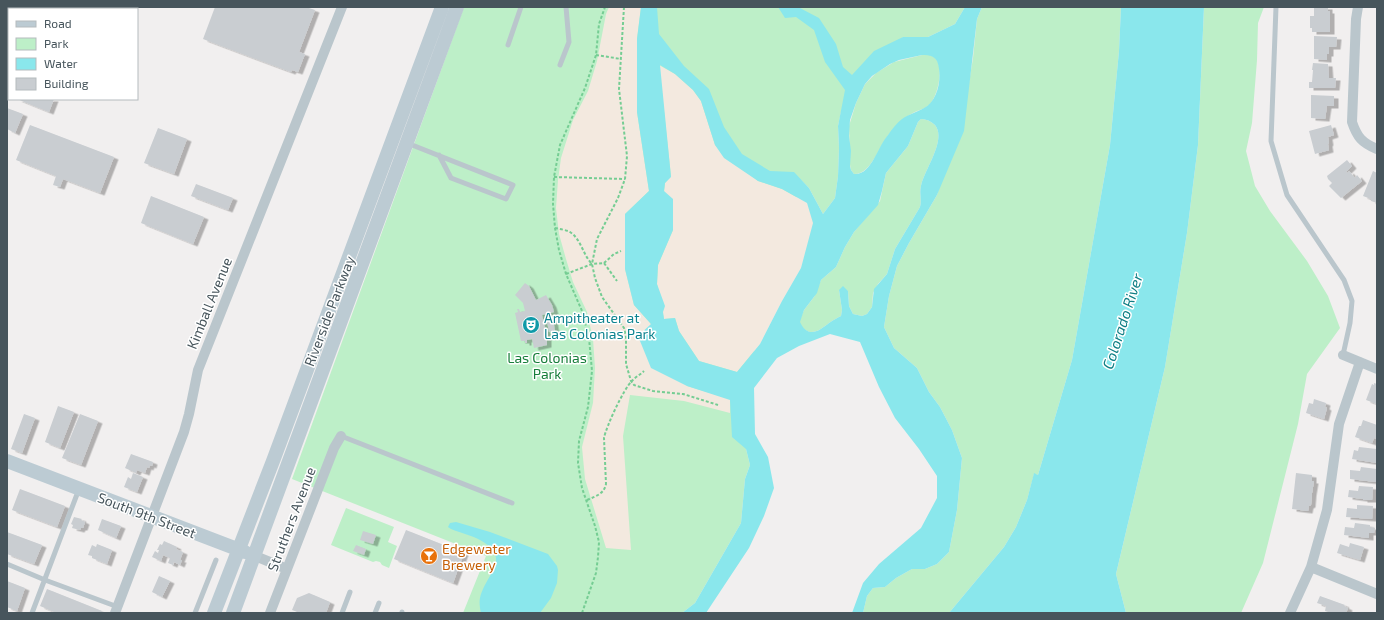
<svg xmlns="http://www.w3.org/2000/svg" width="1384" height="620" font-family="'Exo 2',sans-serif">
  <style>
    .green { fill: #bdefc8 }
    .sand { fill: #f3e9df }
    .water { fill: #8ae7ec; fill-rule: evenodd }
    .building { fill: #c9cdd1; filter: url(#shadow) }
    .lines { fill: none; stroke-linecap: round; stroke-linejoin: round }
    .path { stroke: #75cd93; stroke-width: 2; stroke-dasharray: 3 2; stroke-linecap: butt }
    .lane { stroke: #bac6cc; stroke-width: 5 }
    .street { stroke: #bac6cc; stroke-width: 10 }
    .secondary { stroke: #bccbd3; stroke-width: 14 }
    .labels { text-anchor: middle; dominant-baseline: central; stroke-width: 3; stroke-linejoin: round; paint-order: stroke }
    .street-label { font-size: 14px; fill: #47555c; stroke: #fff }
    .culture-label { font-size: 14px; fill: #0d838f; stroke: #fff; text-anchor: start }
    .park-label { font-size: 14px; fill: #177e3a; stroke: #fff }
    .food-label { font-size: 14px; fill: #c56008; stroke: #fff; text-anchor: start }
    .water-label { font-size: 15px; font-style: italic; fill: #0d7e84; stroke: #fff }
  </style>
  <defs>
    <filter id="shadow"><feDropShadow dx="4.5" dy="2.5" stdDeviation="0" flood-color="#0004"/></filter>
  </defs>
  <rect width="100%" height="100%" fill="#f1efef"/>
  <!-- green -->
  <path class="green" d="M 464,7 L 965,7 L 955,24 L 928,37 L 903,37 L 841,112 L 838,126 L 839,148 L 838,176 L 835,198 L 823,214 L 809,188 L 801,180 L 755,343 L 746,449 L 750,465 L 745,479 L 741,523 L 695,603 L 682,613 L 463,613 L 486,556 L 292,479 Z
    M 982,7 L 1121,7 L 1119,51 L 1110,145 L 1072,360 L 1038,475 L 1034,474 L 1027,500 L 1016,527 L 1004,547 L 949,613 L 863,613 L 867,596 L 873,588 L 885,587 L 896,578 L 912,569 L 925,569 L 937,564 L 949,552 L 957,510 L 962,458 L 952,430 L 940,407 L 929,392 L 917,368 L 894,348 L 884,327 L 889,296 L 897,266 L 909,243 L 937,195 L 967,95 L 973,58 L 977,19 Z
    M 1204,7 L 1264,7 L 1258,23 L 1257,60 L 1252,123 L 1246,151 L 1255,186 L 1270,211 L 1307,261 L 1328,296 L 1340,328 L 1307,374 L 1298,424 L 1263,563 L 1241,613 L 1126,613 L 1116,574 L 1165,367 L 1187,233 L 1198,145 Z
    M 922,55 C 926,55 930,54 934,57 C 945,65 938,97 929,105 C 925,109 918,110 913,113 C 903,118 897,124 890,133 C 880,144 871,175 854,174 L 851,170 L 850,165 L 849,126 L 856,103 L 865,84 L 876,73 L 894,62 Z
    M 921,119 C 926,119 931,121 935,125 C 947,140 924,170 921,186 C 919,193 922,200 920,207 L 895,249 L 887,274 L 878,284 L 873,293 L 872,307 L 867,314 L 862,316 L 853,314 L 849,306 L 848,291 L 839,290 L 842,310 L 841,316 C 837,318 833,320 829,323 C 819,331 808,339 799,322 L 804,310 L 814,297 L 821,280 L 836,267 L 845,247 L 854,232 L 880,201 L 886,173 L 908,146 L 918,122 Z
    M 346,508 L 394,527 L 388,542 L 397,546 L 389,568 L 382,565 L 380,562 L 376,561 L 373,562 L 331,545 Z"/>
  <!-- sand -->
  <path class="sand" d="M 609,7 L 641,7 L 637,39 L 637,112 L 649,191 L 625,214 L 625,269 L 634,305 L 651,324 L 687,386 L 730,399 L 730,413 L 684,401 L 630,395 L 623,436 L 631,550 L 606,548 L 585,479 L 582,447 L 593,403 L 595,368 L 593,339 L 587,312 L 573,282 L 566,259 L 559,234 L 556,208 L 558,180 L 561,158 L 573,120 L 588,91 L 597,61 L 606,14 Z
    M 659,65 L 675,74 L 693,90 L 701,101 L 715,145 L 758,181 L 782,189 L 807,203 L 814,223 L 801,268 L 782,301 L 760,344 L 737,372 L 699,361 L 679,331 L 675,318 L 664,319 L 657,284 L 658,265 L 673,230 L 664,192 L 665,183 L 671,176 Z"/>
  <!-- water -->
  <path class="water" d="M 641,7 L 657,7 L 659,34 L 684,66 L 709,89 L 724,127 L 742,154 L 770,171 L 794,172 L 809,188 L 823,214 L 835,198 L 838,176 L 839,148 L 838,126 L 845,90 L 825,62 L 814,30 L 796,17 L 785,18 L 778,7 L 798,7 L 819,18 L 836,44 L 843,67 L 852,75 L 874,51 L 903,37 L 928,37 L 955,24 L 965,7 L 982,7 L 977,19 L 964,131 L 937,195 L 909,243 L 897,266 L 889,296 L 884,327 L 894,348 L 917,368 L 929,392 L 940,407 L 952,430 L 962,458 L 957,510 L 949,552 L 937,564 L 925,569 L 912,569 L 896,578 L 885,587 L 873,588 L 867,596 L 863,613 L 852,613 L 863,583 L 879,564 L 921,528 L 937,498 L 937,476 L 919,449 L 895,418 L 879,387 L 860,342 L 830,334 L 799,346 L 777,358 L 754,388 L 755,434 L 768,457 L 774,488 L 764,516 L 749,548 L 706,613 L 682,613 L 695,603 L 741,523 L 745,479 L 750,465 L 746,449 L 732,437 L 730,400 L 687,386 L 651,368 L 638,336 L 651,324 L 634,305 L 625,269 L 625,214 L 649,191 L 637,112 L 637,39 ZM 922,55 C 930,55 936,56 938,64 C 942,78 938,101 924,108 C 917,112 909,114 902,119 C 897,123 892,129 888,135 C 878,146 871,176 854,174 L 851,170 L 850,166 L 851,151 L 849,136 L 850,120 L 856,103 L 865,84 L 872,76 L 890,64 L 899,60 ZM 660,65 L 675,74 L 693,90 L 701,101 L 715,145 L 724,158 L 758,181 L 782,189 L 807,203 L 813,223 L 801,268 L 782,301 L 760,344 L 737,372 L 699,361 L 679,331 L 675,318 L 664,319 L 663,312 L 665,306 L 657,284 L 658,265 L 673,230 L 673,199 L 664,191 L 665,183 L 671,177 ZM 921,119 C 926,119 931,121 935,125 C 947,140 924,170 921,186 C 919,193 922,200 920,207 L 895,249 L 887,274 L 874,289 L 872,307 L 867,314 L 862,316 L 853,314 L 849,306 L 848,291 L 843,286 L 839,290 L 842,310 L 841,316 C 837,318 833,320 829,323 C 819,331 808,339 800,322 L 804,310 L 817,293 L 821,280 L 836,267 L 845,247 L 854,232 L 878,205 L 882,191 L 886,173 L 908,146 L 918,122 Z
    M 1121,7 L 1204,7 L 1198,145 L 1187,233 L 1165,367 L 1116,574 L 1126,613 L 949,613 L 1004,547 L 1016,527 L 1027,500 L 1034,473 L 1038,475 L 1072,360 L 1110,145 L 1119,51 Z
    M 456,522 L 490,532 L 548,554 L 557,566 L 558,570 L 557,583 L 551,598 L 540,613 L 481,613 C 480,609 479,602 480,598 C 486,573 513,559 480,540 C 471,535 461,533 451,529 L 448,527 L 450,523 Z"/>
  <!-- building -->
  <path class="building" d="M 94,7 L 117,7 L 116,9 L 93,9 Z
    M 215,7 L 306,7 L 315,10 L 299,52 L 305,54 L 298,72 L 292,70 L 291,72 L 203,39 Z
    M 1314,7 L 1328,7 L 1328,11 L 1330,11 L 1330,32 L 1312,32 L 1312,28 L 1310,28 L 1310,16 L 1314,16 Z
    M 1314,36 L 1337,37 L 1336,47 L 1329,47 L 1329,54 L 1327,54 L 1327,60 L 1314,59 Z
    M 1313,63 L 1328,64 L 1329,78 L 1336,78 L 1335,88 L 1309,88 L 1309,82 L 1312,82 L 1313,70 L 1312,70 Z
    M 1311,95 L 1334,96 L 1334,106 L 1327,106 L 1325,119 L 1311,118 Z
    M 17,99 L 54,99 L 49,112 Z
    M 7,108 L 23,114 L 15,133 L 7,129 Z
    M 30,125 L 114,157 L 100,193 L 63,179 L 60,187 L 53,185 L 56,176 L 16,160 Z
    M 1331,125 L 1334,135 L 1328,137 L 1329,143 L 1328,144 L 1329,150 L 1315,154 L 1309,131 Z
    M 158,128 L 187,139 L 174,174 L 144,163 Z
    M 1347,160 L 1352,166 L 1346,172 L 1348,173 L 1349,171 L 1355,178 L 1357,175 L 1362,181 L 1341,198 L 1329,186 L 1332,183 L 1328,179 L 1327,176 Z
    M 1373,171 L 1377,173 L 1377,203 L 1371,201 L 1371,199 L 1363,196 Z
    M 196,184 L 233,198 L 228,210 L 191,196 Z
    M 151,196 L 204,217 L 193,244 L 141,223 Z
    M 525,283 L 529,286 L 536,300 L 546,295 L 552,305 L 554,312 L 542,315 L 547,336 L 547,345 L 534,348 L 532,339 L 527,340 L 527,343 L 525,343 L 525,341 L 521,341 L 515,313 L 518,312 L 517,309 L 519,309 L 520,312 L 525,311 L 523,303 L 515,295 Z
    M 553,319 L 555,331 L 549,332 L 547,321 Z
    M 1374,383 L 1377,384 L 1377,404 L 1366,400 L 1372,384 L 1374,385 Z
    M 1314,399 L 1326,403 L 1325,407 L 1327,408 L 1324,419 L 1306,413 L 1309,403 L 1313,404 Z
    M 58,406 L 74,412 L 60,448 L 45,442 Z
    M 24,414 L 35,418 L 22,453 L 11,449 Z
    M 80,414 L 98,421 L 81,465 L 62,458 Z
    M 1363,420 L 1377,425 L 1377,439 L 1374,438 L 1372,443 L 1355,437 L 1359,426 L 1361,426 Z
    M 1359,447 L 1377,449 L 1377,463 L 1352,459 L 1354,450 L 1358,451 Z
    M 131,454 L 153,462 L 152,466 L 150,465 L 149,468 L 147,467 L 145,473 L 137,470 L 136,473 L 125,468 Z
    M 1361,467 L 1377,469 L 1376,482 L 1350,479 L 1350,470 L 1360,471 Z
    M 133,473 L 143,477 L 137,492 L 124,487 L 128,477 L 131,479 Z
    M 1296,473 L 1312,475 L 1312,481 L 1314,481 L 1312,493 L 1311,505 L 1309,506 L 1308,511 L 1292,509 Z
    M 1359,486 L 1373,487 L 1372,500 L 1363,500 L 1363,499 L 1348,497 L 1349,490 L 1358,491 Z
    M 20,489 L 65,506 L 57,527 L 12,510 Z
    M 1357,505 L 1373,506 L 1372,519 L 1346,517 L 1347,508 L 1357,509 Z
    M 74,517 L 82,519 L 81,520 L 85,522 L 83,528 L 81,528 L 80,530 L 72,528 L 73,525 L 71,524 Z
    M 102,519 L 121,526 L 116,538 L 98,530 Z
    M 1355,523 L 1370,525 L 1370,527 L 1375,528 L 1374,533 L 1369,533 L 1369,538 L 1344,535 L 1345,527 L 1354,528 Z
    M 406,530 L 464,553 L 453,583 L 394,559 Z
    M 363,531 L 376,535 L 373,544 L 360,540 Z
    M 7,532 L 42,545 L 34,564 L 7,554 Z
    M 164,541 L 177,547 L 176,549 L 183,552 L 180,560 L 182,560 L 180,565 L 174,562 L 173,565 L 168,563 L 170,558 L 163,555 L 161,561 L 152,557 L 155,551 L 158,553 L 159,550 L 157,550 L 160,544 L 162,545 Z
    M 1350,543 L 1364,547 L 1360,560 L 1337,553 L 1340,544 L 1349,547 Z
    M 97,544 L 112,550 L 107,564 L 92,558 L 92,556 L 88,555 L 92,545 L 96,547 Z
    M 356,545 L 366,549 L 364,555 L 353,551 Z
    M 159,576 L 170,581 L 162,597 L 152,592 Z
    M 7,581 L 25,588 L 17,611 L 7,607 Z
    M 47,589 L 102,611 L 101,613 L 57,613 L 40,606 Z
    M 309,593 L 330,602 L 326,613 L 300,613 L 292,610 L 297,598 Z
    M 1320,596 L 1345,605 L 1344,606 L 1348,608 L 1346,613 L 1331,613 L 1325,611 L 1326,606 L 1317,603 Z"/>
  <g class="lines">
    <!-- path -->
    <path class="path" d="M 624,7 L 619,89 L 627,156 L 625,179 L 618,198 L 597,239 L 592,264 L 595,278 L 602,297 L 624,328 L 626,337 L 626,364 L 631,381 L 634,385 L 653,391 L 683,394 L 718,405
      M 596,55 L 621,59
      M 554,177 L 625,179
      M 555,228 C 560,229 566,230 570,232 C 581,239 583,255 592,264
      M 604,263 L 614,254 L 621,251
      M 566,274 L 592,264 L 604,263 L 617,281
      M 587,500 C 596,496 604,494 606,484 L 604,438 C 606,427 624,388 632,381 C 635,377 640,375 644,371
      M 582,613 L 596,573 L 598,557 L 599,542 L 595,526 L 582,488 L 578,463 L 579,441 L 588,407 L 592,371 L 589,338 L 582,311 L 566,274 L 559,250 L 555,228 L 553,204 L 554,177 L 560,145 L 585,88 L 596,55 L 599,24 L 605,7"/>
    <!-- lane -->
    <path class="lane" d="M 1276,7 L 1271,141 L 1287,195 L 1344,280 L 1352,301 L 1350,323 L 1343,355
      M 508,45 L 521,7
      M 560,65 L 569,42 L 566,7
      M 407,143 L 513,185 L 506,199 L 451,178 L 439,155
      M 341,436 L 512,503
      M 7,564 L 45,580 L 118,607
      M 32,613 L 79,489
      M 195,613 L 216,560
      M 342,613 L 350,592
      M 375,613 L 379,603
      M 402,613 L 402,612"/>
    <!-- street -->
    <path class="street" d="M 1358,7 L 1356,19 L 1352,122 C 1357,137 1362,143 1377,149
      M 7,14 L 10,7
      M 1343,355 L 1377,369
      M 255,556 L 287,569
      M 1311,567 L 1377,594
      M 115,613 L 184,432 L 189,414 L 198,370 L 342,7
      M 270,613 L 334,448 L 341,436
      M 1290,613 L 1311,567 L 1327,510 L 1339,424 L 1360,362"/>
    <!-- secondary -->
    <path class="secondary" d="M 7,461 L 245,552
      M 214,613 L 273,461 L 442,7
      M 233,613 C 308,411 381,208 457,7"/>
  </g>
  <!-- icons -->
  <defs>
    <g id="theatre-disc" transform="scale(0.9)"><circle r="9.5" fill="#0f9aa8" stroke="#fff"/><path d="M-5-5.5Q0-4 5-5.5V0Q5 5 0 6Q-5 5-5 0ZM-3.3-2.5H-1v1.5H-3.3ZM1-2.5H3.3v1.5H1ZM-2.8 1Q0 5.5 2.8 1Z" fill="#fff"/></g>
    <g id="bar-disc" transform="scale(0.9)"><circle r="9.5" fill="#e8710a" stroke="#fff"/><path d="M-6-5H6L.8 .8V4.5H3.5V6h-7V4.5H-.8V.8Z" fill="#fff"/></g>
  </defs>
  <g fill-rule="evenodd">
    <use href="#theatre-disc" x="531" y="325"/>
    <use href="#bar-disc" x="429" y="556"/>
  </g>
  <g class="labels">
    <!-- street labels -->
    <g class="street-label">
      <text transform="translate(209 303) rotate(-68)">Kimball Avenue</text>
      <text transform="translate(329 311) rotate(-69)">Riverside Parkway</text>
      <text transform="translate(147 515) rotate(21)">South 9th Street</text>
      <text transform="translate(291 519) rotate(-69)">Struthers Avenue</text>
    </g>
    <!-- culture labels -->
    <g class="culture-label">
      <text x="544" y="317">Ampitheater at<tspan x="544" dy="16">Las Colonias Park</tspan></text>
    </g>
    <!-- park labels -->
    <g class="park-label">
      <text x="547" y="357">Las Colonias<tspan x="547" dy="16">Park</tspan></text>
    </g>
    <!-- food labels -->
    <g class="food-label">
      <text x="442" y="548">Edgewater<tspan x="442" dy="16">Brewery</tspan></text>
    </g>
    <!-- water labels -->
    <g class="water-label">
      <text transform="translate(1122 321) rotate(-72)">Colorado River</text>
    </g>
  </g>
  <!-- border -->
  <rect width="1384" height="620" fill="none" stroke="#47555c" stroke-width="16"/>
  <!-- legend -->
  <rect x="8" y="8" width="130" height="92" fill="#ffffff" stroke="#b5bbbe"/>
  <rect x="16" y="21" width="20" height="6" fill="#bccbd3" stroke="#b5bbbe"/>
  <text x="44" y="28" font-size="12" fill="#47555c">Road</text>
  <rect x="16" y="38" width="20" height="12" fill="#bdefc8" stroke="#b5bbbe"/>
  <text x="44" y="48" font-size="12" fill="#47555c">Park</text>
  <rect x="16" y="58" width="20" height="12" fill="#8ae7ec" stroke="#b5bbbe"/>
  <text x="44" y="68" font-size="12" fill="#47555c">Water</text>
  <rect x="16" y="78" width="20" height="12" fill="#c9cdd1" stroke="#b5bbbe"/>
  <text x="44" y="88" font-size="12" fill="#47555c">Building</text>
</svg>
